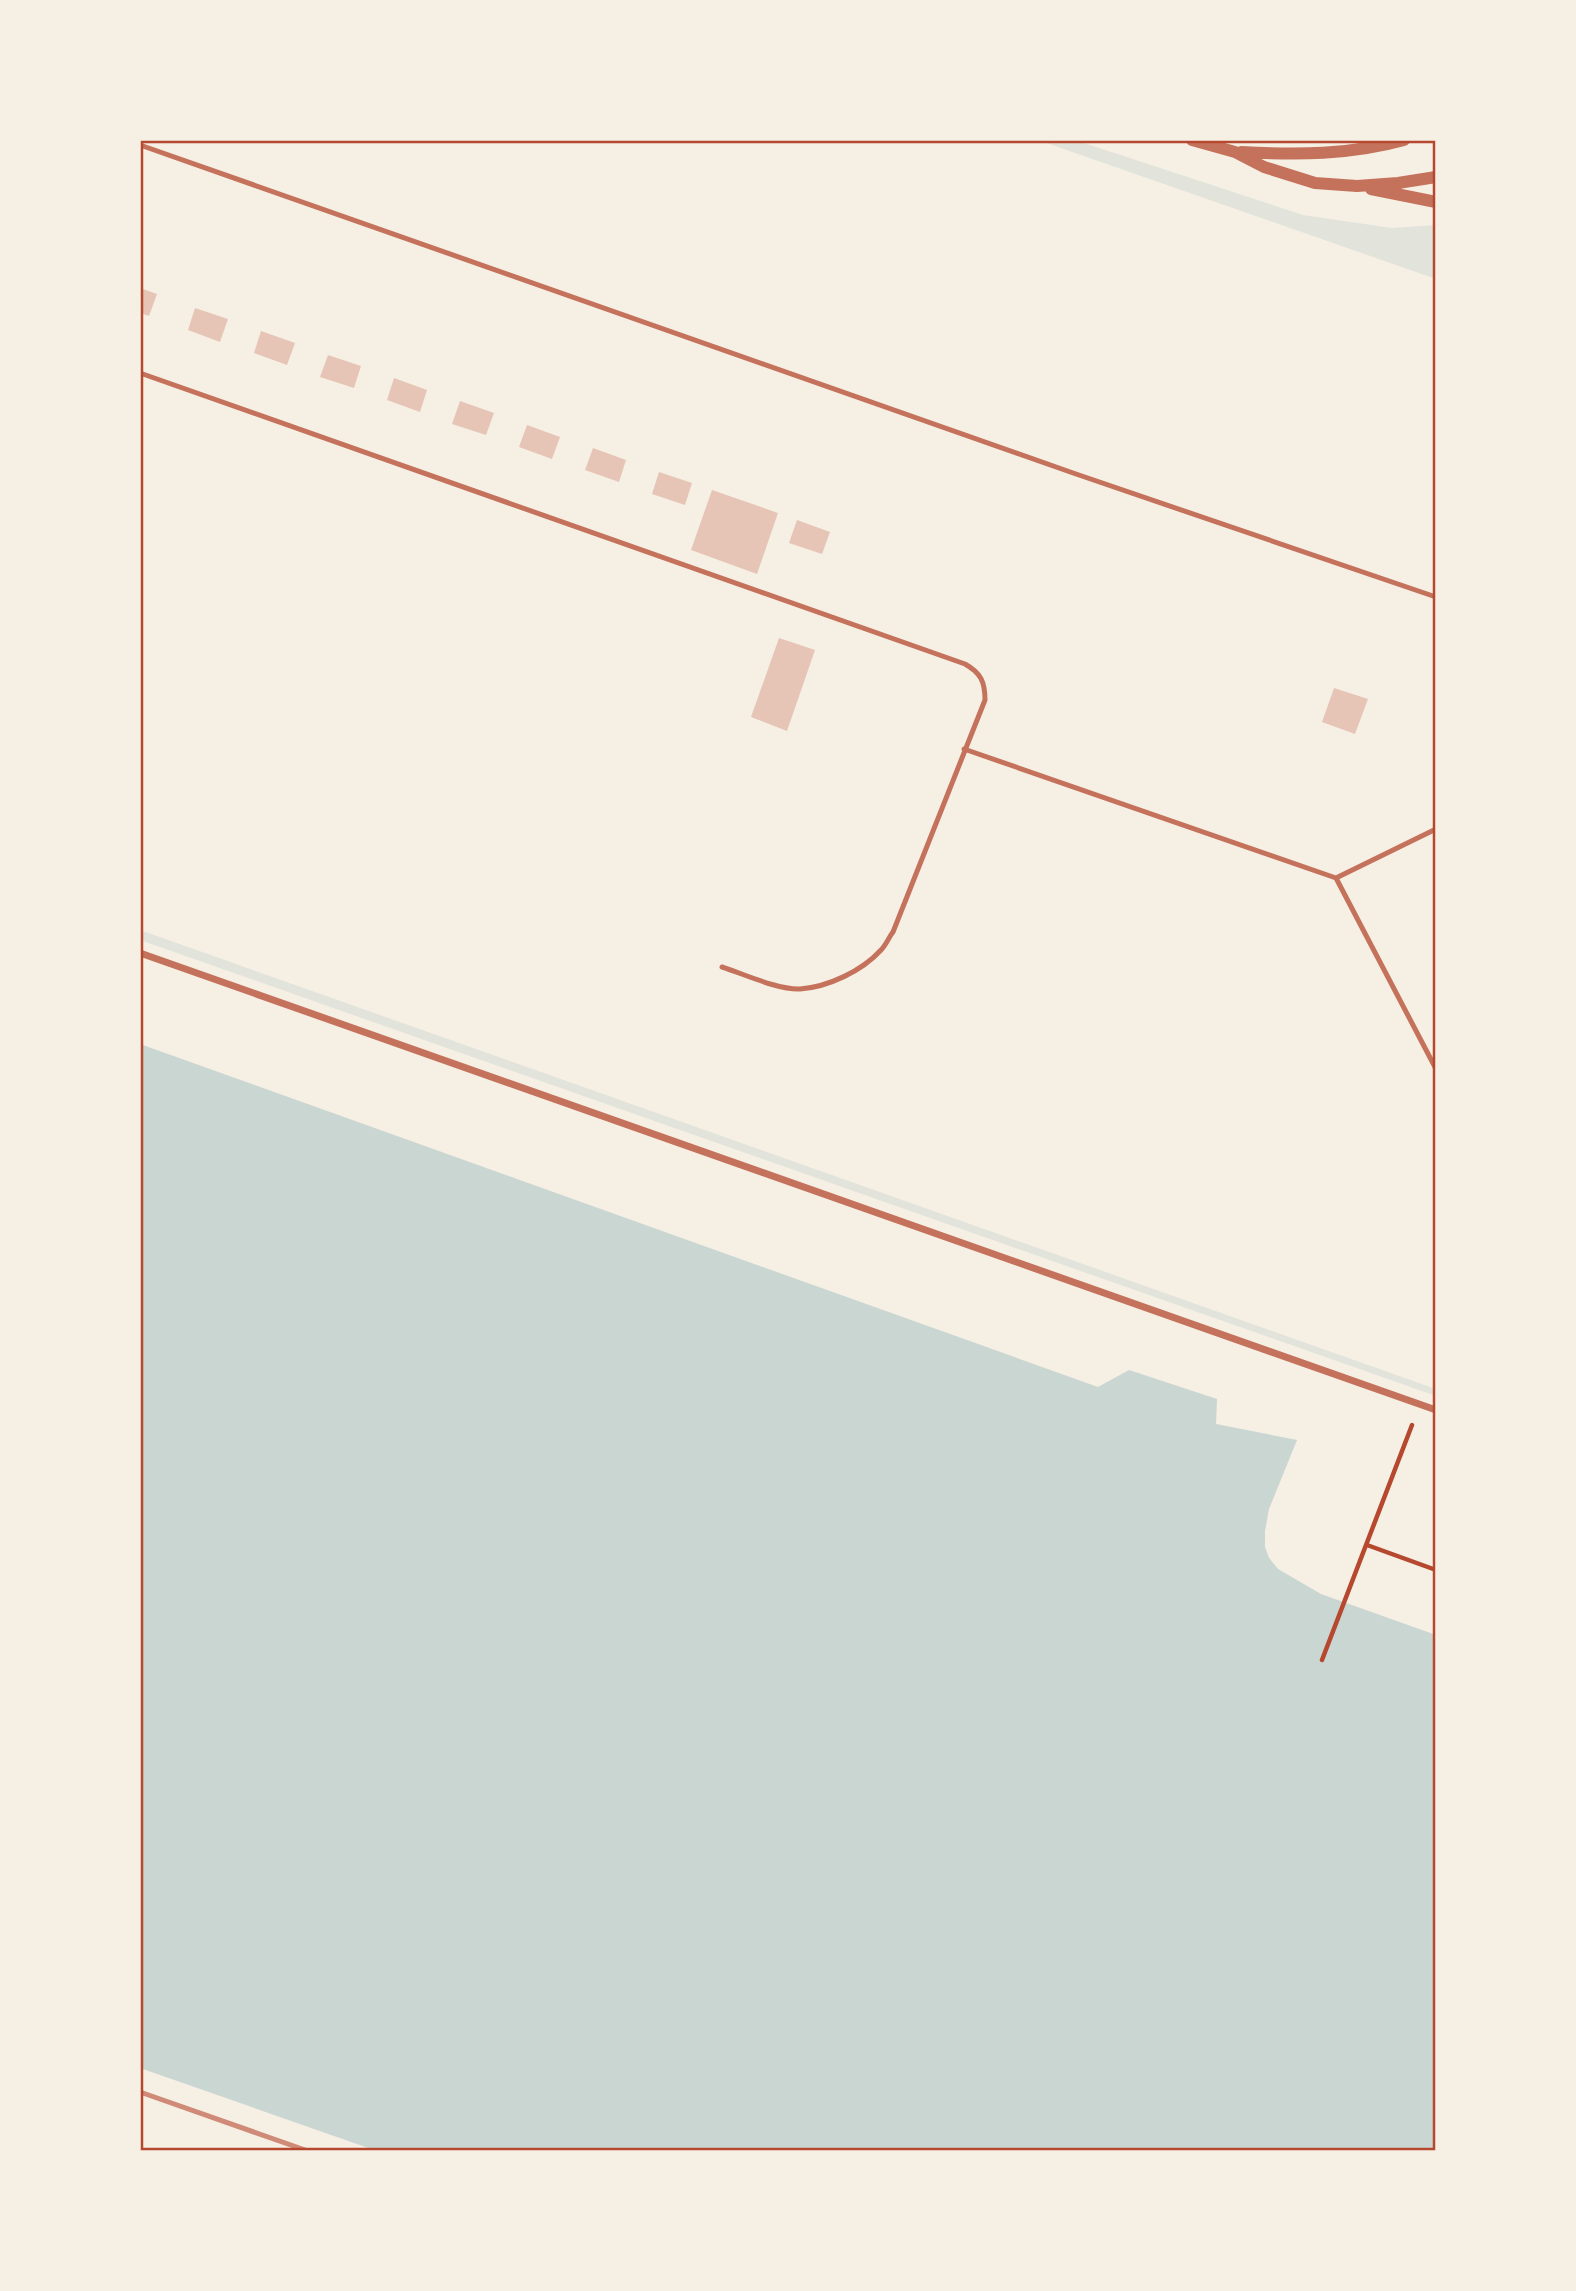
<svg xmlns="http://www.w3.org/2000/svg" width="1576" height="2291" font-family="Montserrat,sans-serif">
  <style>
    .green { fill: #e2e4dc }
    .water { fill: #c9d6d2 }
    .building { fill: #e6c5b7 }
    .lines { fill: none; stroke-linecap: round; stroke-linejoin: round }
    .path { stroke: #b5482f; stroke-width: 4.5 }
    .service { stroke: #c5725c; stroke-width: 5 }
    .minor { stroke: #c5725c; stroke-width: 7 }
    .tertiary { stroke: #c5725c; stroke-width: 12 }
    .rail { stroke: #cf8b77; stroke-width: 5 }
    .neatline { fill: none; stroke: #b5482f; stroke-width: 2.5 }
  </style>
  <rect width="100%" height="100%" fill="#f6efe4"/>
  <!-- green -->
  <path class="green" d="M 1038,140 L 1075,140 L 1303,215 L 1392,228 L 1436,225 L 1436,279 Z
    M 140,930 L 1436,1389 L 1436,1396 L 140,940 Z"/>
  <!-- water -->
  <path class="water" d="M 140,1044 L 1098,1387 L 1129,1370 L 1217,1399 L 1216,1424 L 1297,1440 L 1269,1509 L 1265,1531 L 1265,1547 L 1269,1558 L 1278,1569 L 1321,1594 L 1436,1635 L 1436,2151 L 377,2151 L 140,2068 Z"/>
  <!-- building -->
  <path class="building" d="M 140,288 L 157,294 L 149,316 L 140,313 Z
    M 195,308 L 228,319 L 220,342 L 188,330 Z
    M 261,331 L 295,343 L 287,365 L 254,353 Z
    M 328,355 L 361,366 L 354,388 L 320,377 Z
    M 394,378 L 427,390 L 420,412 L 387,400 Z
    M 460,401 L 494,413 L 486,435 L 452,424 Z
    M 527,425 L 560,437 L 552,459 L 519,447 Z
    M 593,448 L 626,460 L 619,482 L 585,470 Z
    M 659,472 L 692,483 L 685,505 L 652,494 Z
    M 712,490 L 778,513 L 757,574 L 691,550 Z
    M 797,520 L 830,532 L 822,554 L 789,543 Z
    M 779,638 L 815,650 L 787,731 L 751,717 Z
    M 1334,688 L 1368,699 L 1355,734 L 1322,722 Z"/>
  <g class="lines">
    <!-- path -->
    <path class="path" d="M 1367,1545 L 1436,1570
      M 1322,1660 L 1412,1425"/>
    <!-- service -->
    <path class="service" d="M 140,145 L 1076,474 L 1436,597
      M 140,373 L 965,664 C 981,673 985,682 985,700 L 893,932 C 889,937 886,945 881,950 C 862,971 828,987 800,989 C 778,990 744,974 722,967
      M 964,749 L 1336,878 L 1436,829
      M 1336,878 L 1436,1069"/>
    <!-- minor -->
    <path class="minor" d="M 140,953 L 1436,1410"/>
    <!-- tertiary -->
    <path class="tertiary" d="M 1192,140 L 1235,152 L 1264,167 L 1315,183 L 1357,186 L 1398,183 L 1436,177
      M 1241,152 C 1297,155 1350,155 1404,140
      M 1371,189 L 1436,202"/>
    <!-- rail -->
    <path class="rail" d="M 140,2092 L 308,2151"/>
  </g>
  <!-- border -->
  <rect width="1576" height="2291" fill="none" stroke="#f6efe4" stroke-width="284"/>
  <rect x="142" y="142" width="1292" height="2007" class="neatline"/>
</svg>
